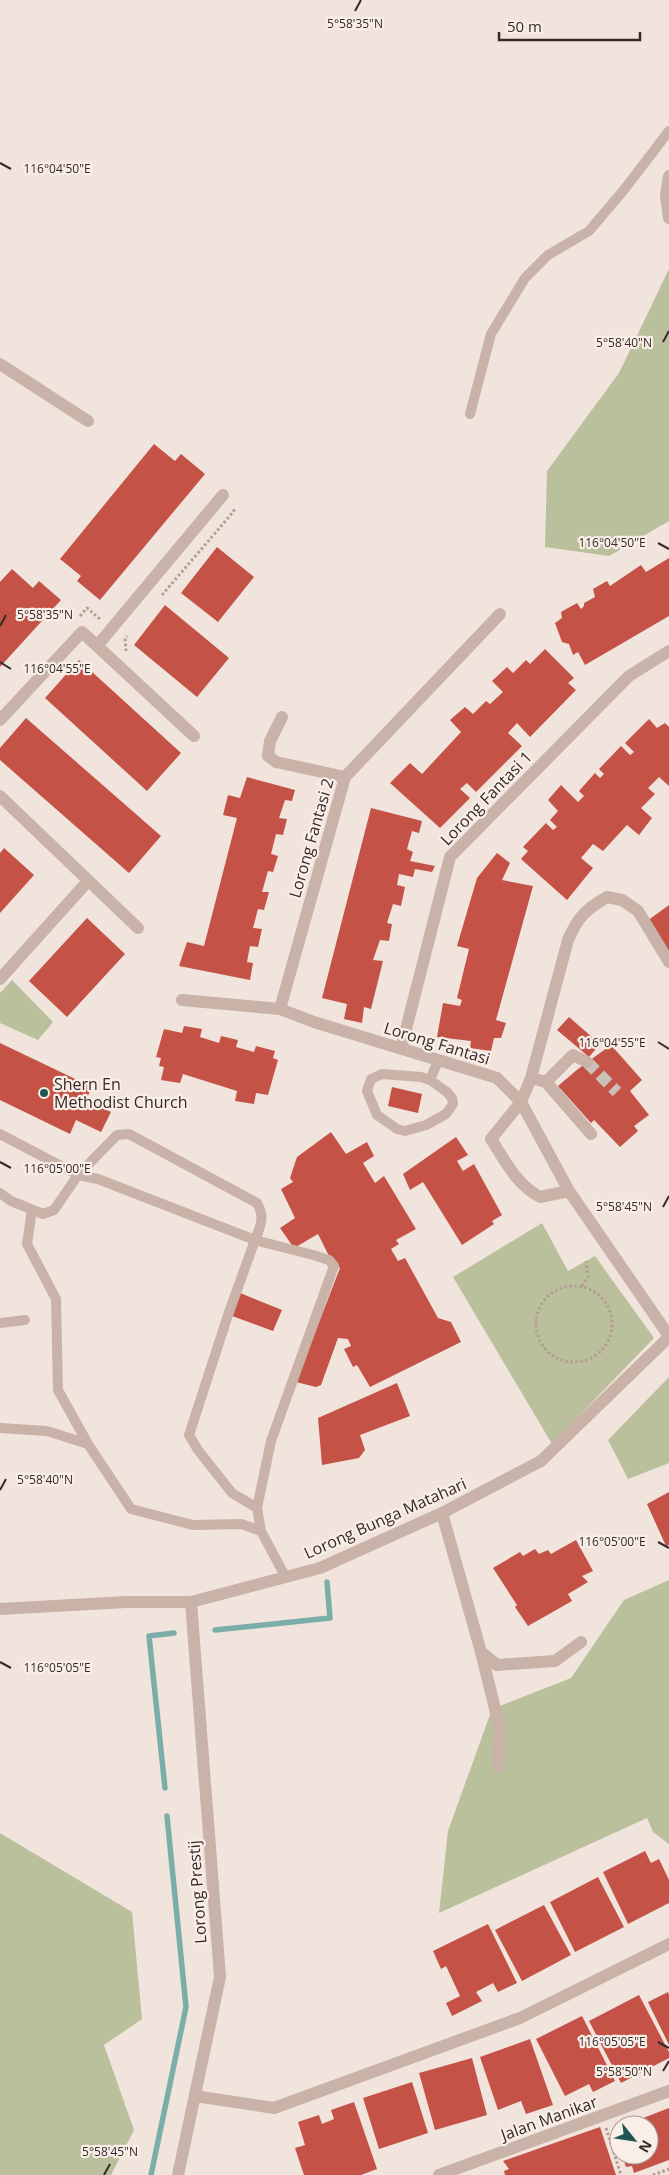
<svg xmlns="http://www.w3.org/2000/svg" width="669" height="2175" font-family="'Open Sans',sans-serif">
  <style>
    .green { fill: #bac09c }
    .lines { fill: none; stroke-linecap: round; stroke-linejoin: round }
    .stream { stroke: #7baea8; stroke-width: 5.5 }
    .building { fill: #c45247 }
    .street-tunnel { stroke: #ccbfb8; stroke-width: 12; stroke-dasharray: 12 6; stroke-linecap: butt }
    .path { stroke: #b59c92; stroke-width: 3; stroke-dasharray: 2.5 2.5; stroke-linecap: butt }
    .lane { stroke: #c9b2a8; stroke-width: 10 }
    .street { stroke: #c9b2a8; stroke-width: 12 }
    .ticks { fill: none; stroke: #362a28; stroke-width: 2 }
    .poi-dot { fill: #1e5752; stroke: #f9eee8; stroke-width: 2 }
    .labels { text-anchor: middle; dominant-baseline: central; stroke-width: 4.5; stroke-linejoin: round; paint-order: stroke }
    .street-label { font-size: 16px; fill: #362a28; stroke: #f9eee8 }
    .poi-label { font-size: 16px; fill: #362a28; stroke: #f9eee8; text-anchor: start }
    .ticks-label { font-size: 12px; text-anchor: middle; fill: #362a28; stroke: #f9eee8; stroke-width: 4.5; stroke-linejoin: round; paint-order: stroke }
  </style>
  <rect width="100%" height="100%" fill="#f1e4dc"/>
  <!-- green -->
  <path class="green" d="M 669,269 L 669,521 L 609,556 L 545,547 L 547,471 L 619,373 Z
    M 12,980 L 53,1022 L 38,1040 L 0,1023 L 0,993 Z
    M 542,1223 L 568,1271 L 595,1256 L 654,1338 L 552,1444 L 453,1277 Z
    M 669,1377 L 669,1463 L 628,1479 L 608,1440 Z
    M 669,1580 L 669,1844 L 653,1832 L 647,1818 L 439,1913 L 448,1831 L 492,1709 L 571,1678 L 624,1600 Z
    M 0,1833 L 132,1912 L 142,2019 L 104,2045 L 134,2130 L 111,2175 L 0,2175 Z"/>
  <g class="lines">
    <!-- stream -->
    <path class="stream" d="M 215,1630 L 330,1618 L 327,1582
      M 165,1788 L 149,1636 L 174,1633
      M 151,2175 L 186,2007 L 167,1816"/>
  </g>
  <!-- building -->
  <path class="building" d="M 154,444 L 175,461 L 181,454 L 205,474 L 100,600 L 77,581 L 81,576 L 60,559 Z
    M 217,547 L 254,577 L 218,622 L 181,593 Z
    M 669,558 L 669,616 L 585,665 L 578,652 L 573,655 L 569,644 L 562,642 L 555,623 L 562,618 L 561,612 L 577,603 L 581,609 L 584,606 L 584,603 L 595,597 L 593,589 L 607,581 L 610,586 L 641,565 L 646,572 Z
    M 12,569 L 33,588 L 39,581 L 61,600 L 0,667 L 0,582 Z
    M 165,605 L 229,658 L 197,697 L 134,645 Z
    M 545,649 L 574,678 L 568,683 L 576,690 L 530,737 L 517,723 L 508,733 L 522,746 L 476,792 L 467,783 L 460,789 L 470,798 L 440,828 L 390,783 L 410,763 L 422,774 L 461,732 L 450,720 L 465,707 L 473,714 L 486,701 L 490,704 L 503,692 L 492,681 L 507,667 L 513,673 L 526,660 L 530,664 Z
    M 79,660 L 181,753 L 147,791 L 45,698 Z
    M 26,718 L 161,836 L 129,873 L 0,760 L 0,748 Z
    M 649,719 L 657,728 L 665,723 L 669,727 L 669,786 L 659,777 L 648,788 L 655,794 L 641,808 L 652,818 L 639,835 L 627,825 L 603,851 L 593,844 L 581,858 L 593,868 L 567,900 L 521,859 L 528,851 L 523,847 L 546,823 L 553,830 L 557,827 L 550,820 L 558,811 L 548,800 L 561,785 L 578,802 L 584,796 L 579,791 L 595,773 L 600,778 L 604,774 L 599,769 L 621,746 L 630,755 L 634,752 L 625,743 Z
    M 247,777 L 295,790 L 292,801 L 285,800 L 279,818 L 287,819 L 283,835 L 276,834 L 271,854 L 278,856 L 273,872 L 268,871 L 262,892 L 269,892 L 264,910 L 258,909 L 253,928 L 262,929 L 258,947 L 250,946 L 247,962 L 253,963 L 250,980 L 179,966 L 187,942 L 204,946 L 237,818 L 223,815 L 228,795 L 240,798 Z
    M 371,808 L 422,821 L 419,833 L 412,831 L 407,849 L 413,852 L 410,861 L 435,866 L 432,872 L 415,869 L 413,877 L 399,874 L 397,885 L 405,887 L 401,906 L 393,904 L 387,923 L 392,924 L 389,941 L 380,940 L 373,960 L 383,961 L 371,1009 L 364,1007 L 362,1023 L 344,1019 L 347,1004 L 322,998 Z
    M 4,848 L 34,875 L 0,913 L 0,853 Z
    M 497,853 L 510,863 L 502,880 L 533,886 L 496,1020 L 506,1023 L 501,1038 L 494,1038 L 491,1051 L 470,1048 L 471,1041 L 437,1037 L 443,1003 L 460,1006 L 462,1000 L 457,998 L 469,949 L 457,946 L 477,878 Z
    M 669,905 L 669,953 L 647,921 Z
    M 87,918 L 125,954 L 67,1017 L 29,981 Z
    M 569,1017 L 600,1044 L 589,1057 L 557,1030 Z
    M 184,1026 L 202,1029 L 200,1037 L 219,1043 L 221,1036 L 238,1040 L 236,1047 L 254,1052 L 256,1046 L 275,1051 L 273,1058 L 278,1060 L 268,1095 L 256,1093 L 254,1104 L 235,1101 L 237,1091 L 183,1074 L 180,1083 L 161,1080 L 164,1067 L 159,1066 L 161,1058 L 156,1057 L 164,1029 L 182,1033 Z
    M 0,1043 L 92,1087 L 86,1100 L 111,1112 L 101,1132 L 76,1120 L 70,1134 L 0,1100 Z
    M 611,1045 L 642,1080 L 630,1091 L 649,1115 L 634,1126 L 638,1131 L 620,1147 L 594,1120 L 591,1123 L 558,1086 L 578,1069 Z
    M 392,1087 L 422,1094 L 418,1113 L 388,1106 Z
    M 331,1132 L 346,1154 L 367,1142 L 374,1156 L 363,1163 L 375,1183 L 384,1176 L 416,1229 L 396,1240 L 399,1244 L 391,1249 L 398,1261 L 405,1258 L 438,1318 L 451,1322 L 461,1342 L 370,1387 L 357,1365 L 353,1367 L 344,1349 L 351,1346 L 348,1339 L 338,1338 L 321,1385 L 316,1387 L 296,1382 L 340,1268 L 328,1254 L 318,1234 L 294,1248 L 280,1228 L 295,1218 L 281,1189 L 293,1182 L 290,1178 L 297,1157 Z
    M 456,1137 L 468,1155 L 457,1161 L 463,1171 L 474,1164 L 502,1215 L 492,1221 L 494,1224 L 462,1245 L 423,1182 L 410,1190 L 403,1174 Z
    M 240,1293 L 282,1310 L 273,1331 L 232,1316 Z
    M 397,1383 L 410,1416 L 360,1435 L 365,1450 L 359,1458 L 322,1465 L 318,1418 Z
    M 669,1492 L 669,1545 L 666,1546 L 647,1504 Z
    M 576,1540 L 593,1571 L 582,1576 L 588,1582 L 568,1594 L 572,1601 L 528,1626 L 515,1607 L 517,1605 L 493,1568 L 520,1552 L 523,1556 L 535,1549 L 539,1554 L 548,1550 L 551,1554 Z
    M 645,1851 L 651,1863 L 659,1859 L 669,1880 L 669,1903 L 628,1924 L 603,1872 Z
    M 598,1877 L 624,1927 L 575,1952 L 550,1902 Z
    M 544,1905 L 571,1955 L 522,1981 L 495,1930 Z
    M 488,1924 L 517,1983 L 498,1992 L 493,1983 L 476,1992 L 482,2001 L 452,2016 L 446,2003 L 460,1996 L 446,1966 L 441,1969 L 433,1951 Z
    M 668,1992 L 669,1995 L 669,2045 L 648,2002 Z
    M 639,1995 L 669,2052 L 669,2058 L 621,2083 L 589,2021 Z
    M 582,2016 L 615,2081 L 593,2092 L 589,2084 L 565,2096 L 536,2039 Z
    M 530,2039 L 553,2105 L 526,2114 L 521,2101 L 498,2110 L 480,2057 Z
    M 472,2058 L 487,2115 L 435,2130 L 419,2073 Z
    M 412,2082 L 428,2133 L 379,2149 L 363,2098 Z
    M 354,2102 L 377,2169 L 361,2175 L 304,2175 L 295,2148 L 305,2145 L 298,2122 L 319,2115 L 322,2124 L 334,2119 L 331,2110 Z
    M 669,2108 L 669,2160 L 634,2173 L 632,2166 L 626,2167 L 622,2155 L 649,2155 L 649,2125 L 625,2125 Z
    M 600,2127 L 616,2175 L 505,2175 L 504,2171 L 509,2169 L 503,2161 Z"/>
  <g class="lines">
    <!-- street-tunnel -->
    <path class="street-tunnel" d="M 587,1062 L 617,1092"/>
    <!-- path -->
    <path class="path" d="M 162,595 L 234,511 L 232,508
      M 80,616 L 87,608 L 101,620
      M 126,651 L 125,638 L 127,636
      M536 1324a38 38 0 1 1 76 0a38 38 0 1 1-76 0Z
      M 582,1286 L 588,1277 L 586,1261
      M 606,2128 L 621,2175
      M 653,2175 L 669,2169"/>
    <!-- lane -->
    <path class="lane" d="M 470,414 L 491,334 L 525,278 L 548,255 L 589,231 L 623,191 L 669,131
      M 382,1074 L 421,1077 L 430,1080 L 447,1092 L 452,1098 L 453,1104 L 446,1114 L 426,1125 L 405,1131 L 397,1129 L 377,1115 L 367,1091 L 371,1079 Z
      M 430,1080 L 438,1061
      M 0,1134 L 78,1175 L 54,1210 L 43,1214 L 11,1201 L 0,1193
      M 129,1134 L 257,1203 C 265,1217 261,1225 255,1240 L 98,1179 L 78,1175 L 117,1135 Z
      M 32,1210 L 27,1244 L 56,1299 L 58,1390 L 88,1444 L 131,1509 L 193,1525 L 241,1524 L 261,1531
      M 0,1323 L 25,1320
      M 0,1428 L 47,1431 L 88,1444
      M 257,1508 L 232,1493 L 198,1450 L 189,1435 L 228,1315 L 255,1240 L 313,1255 L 329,1260 L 334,1266 L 271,1441 L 257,1508 L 261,1531 L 285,1576"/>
    <!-- street -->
    <path class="street" d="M 669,176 L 666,195 L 669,218
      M 0,364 L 88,421
      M 97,646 L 223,495
      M 282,717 L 270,741 L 268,756 L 276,762 L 345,777
      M 0,720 L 82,632 L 194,736
      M 0,796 L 138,928
      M 0,979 L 88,881
      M 182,1000 L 280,1009 L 314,1022 L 497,1078 L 521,1102 L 569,1191 L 669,1336
      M 280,1009 L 345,777 L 500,614
      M 401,1049 L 450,857 L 629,676 L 669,651
      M 531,1078 L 546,1082 L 591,1134
      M 546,1082 L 573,1055 L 587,1062
      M 569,1191 L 540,1197 C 517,1185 505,1161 491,1139 L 521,1102 L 531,1078 L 568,940 C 578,917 585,910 607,897 L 622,900 L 638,911 L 669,962
      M 442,1513 L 481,1652 L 497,1665 L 555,1661 L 581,1642
      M 0,1609 L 126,1602 L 191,1602 L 320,1568 L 442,1513 L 541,1461 L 669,1337
      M 481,1652 L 500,1729 L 498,1767
      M 195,2096 L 274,2108 L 520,2018 L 669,1944
      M 178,2175 L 220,1977 L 191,1602
      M 439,2175 L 669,2091"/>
  </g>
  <!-- ticks -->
  <path class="ticks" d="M 355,11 L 361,0M 0,163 L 11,169M 663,342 L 669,331M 658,543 L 669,549M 0,626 L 6,615M 0,662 L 11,669M 658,1042 L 669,1049M 0,1162 L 11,1168M 663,1207 L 669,1196M 0,1490 L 6,1479M 658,1542 L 669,1548M 0,1662 L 11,1668M 658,2042 L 669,2048M 663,2071 L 669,2061M 104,2175 L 110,2164"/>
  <!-- markers -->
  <circle class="poi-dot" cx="44" cy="1093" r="5"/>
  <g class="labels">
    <!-- street labels -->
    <g class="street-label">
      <text transform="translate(486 798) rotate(-46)">Lorong Fantasi 1</text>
      <text transform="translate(311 838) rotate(-74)">Lorong Fantasi 2</text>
      <text transform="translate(437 1043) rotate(17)">Lorong Fantasi</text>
      <text transform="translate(385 1518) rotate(-24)">Lorong Bunga Matahari</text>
      <text transform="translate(197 1892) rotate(-94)">Lorong Prestij</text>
      <text transform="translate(549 2118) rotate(-20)">Jalan Manikar</text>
    </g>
    <!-- poi labels -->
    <g class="poi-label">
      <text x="54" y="1084">Shern En<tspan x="54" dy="18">Methodist Church</tspan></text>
    </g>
  </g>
  <g class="ticks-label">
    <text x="355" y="28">5°58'35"N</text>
    <text x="57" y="173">116°04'50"E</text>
    <text x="624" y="347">5°58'40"N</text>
    <text x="612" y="547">116°04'50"E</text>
    <text x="45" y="619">5°58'35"N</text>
    <text x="57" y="673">116°04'55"E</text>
    <text x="612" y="1047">116°04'55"E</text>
    <text x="57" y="1173">116°05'00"E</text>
    <text x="624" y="1211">5°58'45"N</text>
    <text x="45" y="1484">5°58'40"N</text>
    <text x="612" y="1546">116°05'00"E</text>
    <text x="57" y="1672">116°05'05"E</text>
    <text x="612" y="2046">116°05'05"E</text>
    <text x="624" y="2076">5°58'50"N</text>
    <text x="110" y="2156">5°58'45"N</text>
  </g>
  <!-- north arrow -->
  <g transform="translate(634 2140) rotate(120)"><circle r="24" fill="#f9eee8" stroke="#aba09b"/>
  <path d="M0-4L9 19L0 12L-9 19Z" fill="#1e5752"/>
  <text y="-8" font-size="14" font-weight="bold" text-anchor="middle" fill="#362a28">N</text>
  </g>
  <!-- scale -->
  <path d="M499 32v8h141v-8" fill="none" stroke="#362a28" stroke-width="2.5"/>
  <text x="507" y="32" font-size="15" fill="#362a28" stroke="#f9eee8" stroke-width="4" paint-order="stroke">50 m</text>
</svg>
